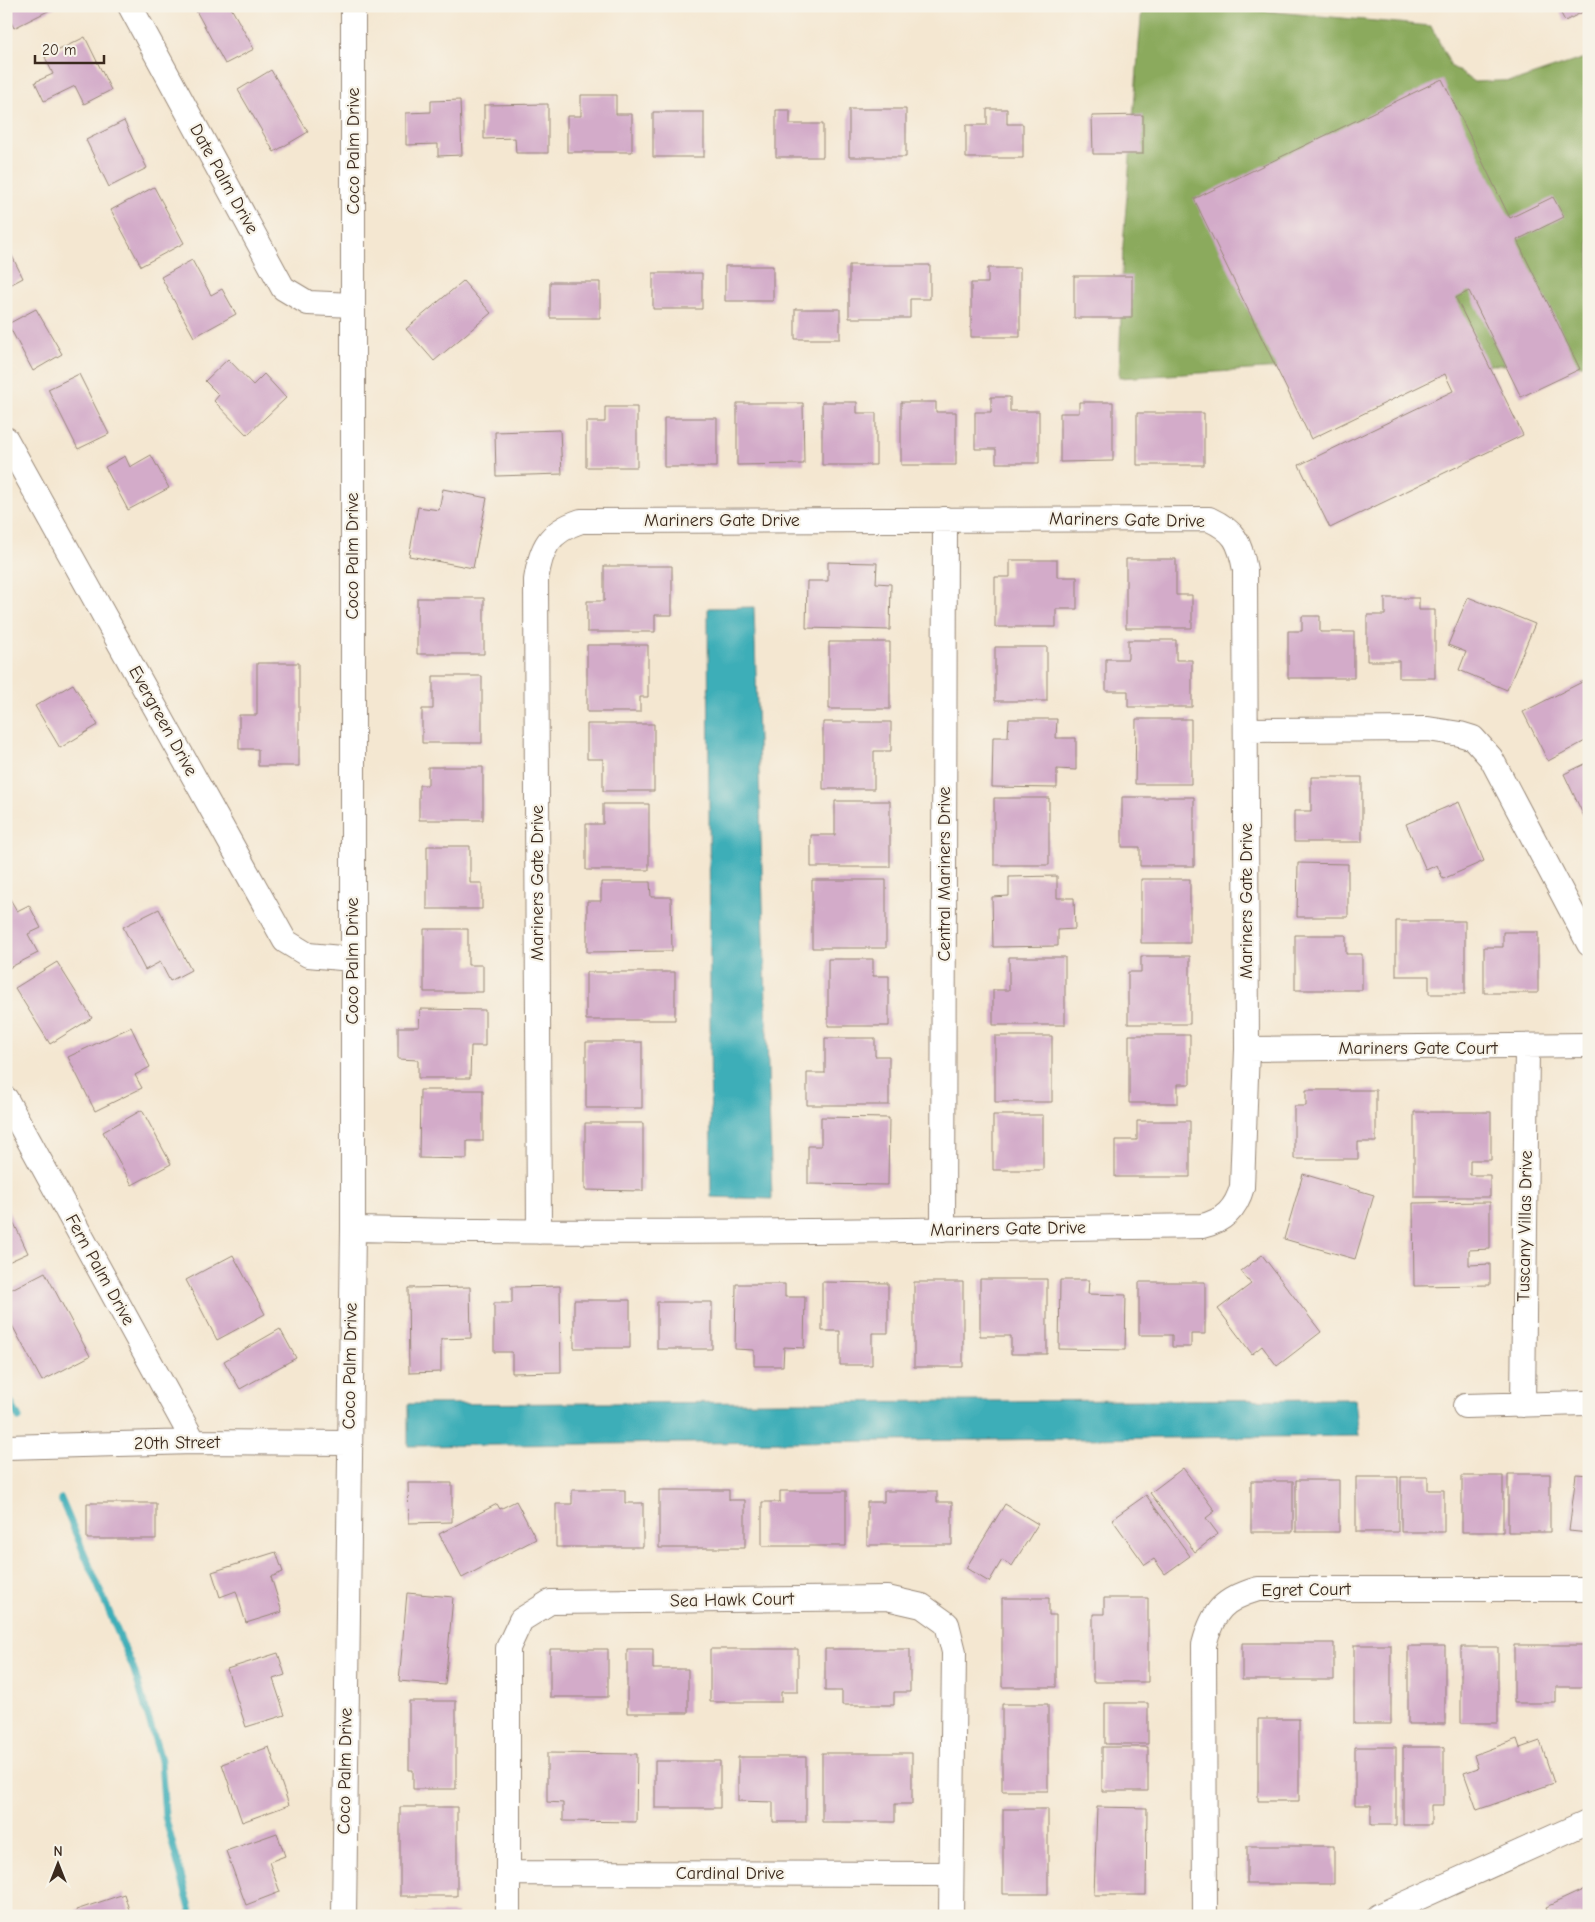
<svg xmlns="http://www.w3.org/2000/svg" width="1595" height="1922" font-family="'Comic Neue',sans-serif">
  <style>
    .forest { fill: #8baa5d; stroke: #636a3e }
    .water { fill: #3eaeb8; stroke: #3c6c6b }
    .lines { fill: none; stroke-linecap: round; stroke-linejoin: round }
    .stream { stroke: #3eaeb8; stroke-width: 7 }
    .building { fill: #d3abc9 }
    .minor-casing { stroke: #988878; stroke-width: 26 }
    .minor { stroke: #fff; stroke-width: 24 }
    .labels { text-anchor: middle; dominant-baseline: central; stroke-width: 4.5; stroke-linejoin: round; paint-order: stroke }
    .street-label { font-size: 18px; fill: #3b2a1e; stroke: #f7f3e8 }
  </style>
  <rect width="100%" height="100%" fill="#f7f3e8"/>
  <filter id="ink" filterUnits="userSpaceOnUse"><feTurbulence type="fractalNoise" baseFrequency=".02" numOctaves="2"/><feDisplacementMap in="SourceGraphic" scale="10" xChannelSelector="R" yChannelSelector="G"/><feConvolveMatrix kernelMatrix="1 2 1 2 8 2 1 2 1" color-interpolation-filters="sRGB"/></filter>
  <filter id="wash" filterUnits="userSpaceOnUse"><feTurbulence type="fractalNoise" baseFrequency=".0096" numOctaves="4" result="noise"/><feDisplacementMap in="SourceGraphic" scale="20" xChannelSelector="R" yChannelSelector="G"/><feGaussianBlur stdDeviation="1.12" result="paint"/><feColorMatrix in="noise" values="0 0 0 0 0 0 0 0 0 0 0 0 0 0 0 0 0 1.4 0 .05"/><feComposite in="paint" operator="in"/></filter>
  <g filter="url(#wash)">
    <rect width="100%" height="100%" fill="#f4e7d1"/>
    <!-- forest -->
    <path class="forest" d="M 1142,6 L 1209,6 L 1431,26 L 1451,66 L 1474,82 L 1519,80 L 1581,59 L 1589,58 L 1589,365 L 1331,365 L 1119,378 L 1123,245 Z"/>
    <!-- water -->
    <path class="water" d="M 754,607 L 772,1199 L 711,1197 L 708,608 Z
      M 1355,1399 L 1359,1436 L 408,1446 L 408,1404 Z"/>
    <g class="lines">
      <!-- stream -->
      <path class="stream" d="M 6,1394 L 19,1418
        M 61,1499 L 134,1670 L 161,1760 L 165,1816 L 192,1916"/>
    </g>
    <g id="blocks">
      <!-- building -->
      <path class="building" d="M 6,6 L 58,6 L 14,28 L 6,13 Z
        M 230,6 L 254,49 L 225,64 L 194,7 Z
        M 1557,6 L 1589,6 L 1589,9 L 1565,21 Z
        M 85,37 L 111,90 L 84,104 L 75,86 L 44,101 L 35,82 L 53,74 L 45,57 Z
        M 271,70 L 308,132 L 274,152 L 238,90 Z
        M 1442,79 L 1510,218 L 1553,197 L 1564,217 L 1517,240 L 1580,369 L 1521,397 L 1469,291 L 1456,298 L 1523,435 L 1330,528 L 1299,465 L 1453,391 L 1445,374 L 1311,439 L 1194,199 Z
        M 581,95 L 616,95 L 616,114 L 632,114 L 632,152 L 567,152 L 567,116 L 581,116 Z
        M 460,100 L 462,155 L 438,156 L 438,144 L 406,145 L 406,113 L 431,112 L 431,101 Z
        M 548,104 L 548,153 L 516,153 L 515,138 L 484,139 L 484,105 Z
        M 849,109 L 906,109 L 906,157 L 849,157 Z
        M 987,109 L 1007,109 L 1007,124 L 1023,124 L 1023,158 L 966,158 L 966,125 L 987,125 Z
        M 776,110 L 790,110 L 790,124 L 823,124 L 823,157 L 776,157 Z
        M 653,112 L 704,112 L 704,157 L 653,157 Z
        M 1143,115 L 1143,154 L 1093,154 L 1092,116 Z
        M 124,121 L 147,168 L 109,187 L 86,140 Z
        M 154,187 L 184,243 L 141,266 L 111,210 Z
        M 6,244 L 23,278 L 6,287 Z
        M 192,260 L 211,295 L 222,289 L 236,314 L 194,337 L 161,277 Z
        M 849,265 L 930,265 L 930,299 L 910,299 L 910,318 L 849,318 Z
        M 725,266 L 773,266 L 773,301 L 725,301 Z
        M 988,268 L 1020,268 L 1020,337 L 971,337 L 971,283 L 988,283 Z
        M 653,273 L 702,273 L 702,309 L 653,309 Z
        M 1074,276 L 1132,276 L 1132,318 L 1074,318 Z
        M 463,281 L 491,313 L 434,361 L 406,329 Z
        M 550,282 L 600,282 L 600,318 L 550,318 Z
        M 36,309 L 62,354 L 33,371 L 8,324 Z
        M 795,309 L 840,309 L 840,339 L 795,339 Z
        M 228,359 L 253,385 L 264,374 L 286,398 L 247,435 L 214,401 L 219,395 L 205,381 Z
        M 79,374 L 109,434 L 78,449 L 48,389 Z
        M 991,397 L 1010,397 L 1010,411 L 1039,411 L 1039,463 L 996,463 L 996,449 L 975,449 L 975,412 L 991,412 Z
        M 822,402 L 857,402 L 857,413 L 876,413 L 876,465 L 822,465 Z
        M 901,402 L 936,402 L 936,412 L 956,412 L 956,465 L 901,465 Z
        M 1079,402 L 1113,402 L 1113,461 L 1060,462 L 1060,413 L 1079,413 Z
        M 737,403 L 803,403 L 804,464 L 737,465 Z
        M 605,407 L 637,407 L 637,467 L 586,467 L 586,422 L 605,422 Z
        M 1137,413 L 1204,413 L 1204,465 L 1137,465 Z
        M 664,418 L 717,418 L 717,467 L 664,467 Z
        M 560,430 L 562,474 L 496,476 L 495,432 Z
        M 151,455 L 169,488 L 128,510 L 105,467 L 125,456 L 130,467 Z
        M 443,489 L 487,498 L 473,568 L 409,556 L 418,507 L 439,510 Z
        M 1126,559 L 1176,559 L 1176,595 L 1192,595 L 1192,628 L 1126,628 Z
        M 1010,560 L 1057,560 L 1057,577 L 1077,577 L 1077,609 L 1056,609 L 1056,627 L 995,627 L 995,577 L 1010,577 Z
        M 828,562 L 877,563 L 876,583 L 891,584 L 890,630 L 806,628 L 807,581 L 828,581 Z
        M 604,566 L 672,566 L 672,615 L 655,615 L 655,632 L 587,632 L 587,601 L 604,601 Z
        M 1468,597 L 1535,624 L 1507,690 L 1459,670 L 1466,652 L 1448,645 Z
        M 417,598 L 484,598 L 484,654 L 417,654 Z
        M 1385,598 L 1419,598 L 1419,610 L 1435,610 L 1435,678 L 1399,678 L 1399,661 L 1367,661 L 1367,615 L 1385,615 Z
        M 1302,616 L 1320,616 L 1320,632 L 1354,632 L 1354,678 L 1288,678 L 1288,631 L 1302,631 Z
        M 1128,640 L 1176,640 L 1176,660 L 1192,660 L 1192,707 L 1128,707 L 1128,691 L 1106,691 L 1106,659 L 1128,659 Z
        M 829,642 L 890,642 L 890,709 L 829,709 Z
        M 587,645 L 648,645 L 648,697 L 640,697 L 640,712 L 587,712 Z
        M 995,647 L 1047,647 L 1047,701 L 995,701 Z
        M 257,663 L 299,663 L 299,766 L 258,766 L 258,749 L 239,749 L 239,715 L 257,715 Z
        M 433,676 L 482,676 L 482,743 L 422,743 L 422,709 L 433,709 Z
        M 1584,681 L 1589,691 L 1589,717 L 1587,718 L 1589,722 L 1589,739 L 1548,761 L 1523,712 Z
        M 73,684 L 98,725 L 60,748 L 35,706 Z
        M 1009,719 L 1057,719 L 1056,738 L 1076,738 L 1076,770 L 1057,769 L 1057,788 L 992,787 L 993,737 L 1008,737 Z
        M 1136,719 L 1191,719 L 1191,784 L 1135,784 Z
        M 823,722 L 891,722 L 891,751 L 874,751 L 874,789 L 823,789 Z
        M 587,724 L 654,724 L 654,791 L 603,791 L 603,759 L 587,759 Z
        M 1589,762 L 1589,827 L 1564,774 Z
        M 428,767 L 483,767 L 483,820 L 419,820 L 419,785 L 428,785 Z
        M 1311,777 L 1362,777 L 1362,842 L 1294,842 L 1294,811 L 1311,811 Z
        M 1122,797 L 1194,797 L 1194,866 L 1140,866 L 1140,847 L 1122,847 Z
        M 994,798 L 1049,798 L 1049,865 L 994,865 Z
        M 835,801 L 890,801 L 890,867 L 811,867 L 811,835 L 835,835 Z
        M 1459,802 L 1484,861 L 1443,879 L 1437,865 L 1426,870 L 1406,824 Z
        M 603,804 L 649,804 L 649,870 L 586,870 L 586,824 L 603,824 Z
        M 427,846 L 470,846 L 470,883 L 482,883 L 482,909 L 427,909 Z
        M 1298,863 L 1348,864 L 1348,917 L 1297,917 Z
        M 1057,876 L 1057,898 L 1074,898 L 1075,929 L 1058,930 L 1058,946 L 993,947 L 992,897 L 1009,896 L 1009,877 Z
        M 1141,879 L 1190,879 L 1190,943 L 1141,943 Z
        M 812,880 L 886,880 L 886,948 L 812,948 Z
        M 601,882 L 650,882 L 651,897 L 671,897 L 672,951 L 587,952 L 587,901 L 601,901 Z
        M 6,892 L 17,911 L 29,905 L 41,928 L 28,934 L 38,953 L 9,968 L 6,964 Z
        M 159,909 L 191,970 L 170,981 L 160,962 L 145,970 L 123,927 Z
        M 1396,921 L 1465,921 L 1465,994 L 1429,994 L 1429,976 L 1396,976 Z
        M 424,929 L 468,929 L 468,965 L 483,965 L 483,992 L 424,992 Z
        M 1503,932 L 1538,932 L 1538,993 L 1484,993 L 1484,947 L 1503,947 Z
        M 1295,935 L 1346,935 L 1346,954 L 1362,954 L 1362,990 L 1295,990 Z
        M 1141,956 L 1190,956 L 1190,1024 L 1128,1024 L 1128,972 L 1141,972 Z
        M 1009,957 L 1065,957 L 1065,1025 L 993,1025 L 993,990 L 1009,990 Z
        M 828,959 L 873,959 L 873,976 L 889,976 L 889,1026 L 828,1026 Z
        M 57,962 L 92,1018 L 50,1044 L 15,988 Z
        M 586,972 L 675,972 L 675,1020 L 586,1020 Z
        M 420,1009 L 485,1010 L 485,1046 L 471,1046 L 470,1078 L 418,1078 L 418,1060 L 398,1059 L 398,1027 L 419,1027 Z
        M 131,1027 L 150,1067 L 135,1075 L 142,1088 L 95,1111 L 68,1057 Z
        M 1129,1035 L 1190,1035 L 1190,1084 L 1178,1084 L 1178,1103 L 1129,1103 Z
        M 995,1036 L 1052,1036 L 1052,1102 L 995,1102 Z
        M 825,1038 L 875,1038 L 875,1056 L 889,1056 L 889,1105 L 807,1105 L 807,1073 L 825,1073 Z
        M 586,1042 L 642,1042 L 642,1108 L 586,1108 Z
        M 420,1090 L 483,1090 L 483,1141 L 467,1141 L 467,1159 L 419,1158 Z
        M 1306,1090 L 1376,1090 L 1376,1142 L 1358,1142 L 1358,1159 L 1294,1159 L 1294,1106 L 1306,1106 Z
        M 142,1110 L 171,1164 L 132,1185 L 103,1132 Z
        M 1414,1112 L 1491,1112 L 1491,1160 L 1470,1160 L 1470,1175 L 1490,1175 L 1490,1197 L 1414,1197 Z
        M 993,1115 L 1043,1115 L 1043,1170 L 993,1170 Z
        M 821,1117 L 889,1118 L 888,1185 L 808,1184 L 808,1146 L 821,1146 Z
        M 1137,1121 L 1190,1121 L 1190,1177 L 1115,1177 L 1115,1140 L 1137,1140 Z
        M 585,1123 L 643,1123 L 643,1191 L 585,1190 Z
        M 1303,1174 L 1374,1195 L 1355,1259 L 1284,1239 Z
        M 1490,1202 L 1490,1249 L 1469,1250 L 1469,1265 L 1490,1264 L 1490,1285 L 1414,1286 L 1413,1203 Z
        M 6,1206 L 28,1253 L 6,1263 Z
        M 233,1255 L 265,1314 L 217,1340 L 186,1280 Z
        M 1262,1255 L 1321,1332 L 1277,1366 L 1262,1346 L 1252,1354 L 1218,1309 L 1251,1284 L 1241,1271 Z
        M 45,1272 L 90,1356 L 42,1381 L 6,1314 L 6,1292 Z
        M 980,1279 L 1047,1279 L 1047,1354 L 1011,1354 L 1011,1336 L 980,1336 Z
        M 1060,1280 L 1089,1280 L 1088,1294 L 1126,1295 L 1125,1350 L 1059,1349 Z
        M 822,1282 L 888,1283 L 888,1333 L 872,1333 L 872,1365 L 840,1365 L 840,1331 L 822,1331 Z
        M 914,1282 L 963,1282 L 963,1367 L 914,1367 Z
        M 1139,1282 L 1205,1282 L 1205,1334 L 1191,1334 L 1191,1347 L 1172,1347 L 1172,1335 L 1139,1335 Z
        M 736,1284 L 785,1284 L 785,1297 L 805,1297 L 804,1348 L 784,1347 L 783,1366 L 754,1366 L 754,1350 L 735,1349 Z
        M 560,1286 L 561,1372 L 512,1373 L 512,1352 L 494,1352 L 494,1303 L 512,1303 L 512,1287 Z
        M 470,1287 L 471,1338 L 441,1339 L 441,1372 L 409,1373 L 408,1288 Z
        M 574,1300 L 630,1300 L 630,1348 L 574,1348 Z
        M 657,1302 L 712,1302 L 712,1349 L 657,1349 Z
        M 280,1329 L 296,1358 L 240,1389 L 224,1361 Z
        M 1183,1468 L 1215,1511 L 1206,1518 L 1218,1534 L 1195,1552 L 1150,1493 Z
        M 1508,1474 L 1550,1474 L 1550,1532 L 1508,1532 Z
        M 1576,1474 L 1589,1475 L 1589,1533 L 1569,1531 Z
        M 1462,1476 L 1503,1476 L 1503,1532 L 1462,1532 Z
        M 1356,1477 L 1398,1477 L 1398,1532 L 1356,1532 Z
        M 1401,1477 L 1428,1477 L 1428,1490 L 1444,1490 L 1444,1532 L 1401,1532 Z
        M 1296,1480 L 1339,1480 L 1339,1532 L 1296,1532 Z
        M 1251,1481 L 1293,1481 L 1293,1532 L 1251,1532 Z
        M 408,1483 L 452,1483 L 452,1522 L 409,1523 Z
        M 572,1490 L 625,1490 L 625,1503 L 643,1503 L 643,1547 L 556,1547 L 556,1504 L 572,1504 Z
        M 659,1490 L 729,1490 L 729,1500 L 745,1500 L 745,1548 L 659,1548 Z
        M 780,1491 L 846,1491 L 846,1546 L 762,1546 L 762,1502 L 780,1502 Z
        M 884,1491 L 937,1491 L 937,1502 L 952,1502 L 952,1545 L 867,1545 L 867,1502 L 884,1502 Z
        M 1146,1495 L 1190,1556 L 1165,1574 L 1154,1559 L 1145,1565 L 1112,1519 Z
        M 516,1501 L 536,1539 L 462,1578 L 439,1534 L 497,1504 L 500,1509 Z
        M 87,1503 L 156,1503 L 156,1539 L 87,1539 Z
        M 1005,1504 L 1038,1524 L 1012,1566 L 1002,1560 L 989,1582 L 966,1568 Z
        M 276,1552 L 283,1572 L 271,1577 L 282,1612 L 246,1623 L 236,1591 L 220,1597 L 212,1572 Z
        M 407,1593 L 453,1597 L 445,1685 L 399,1681 Z
        M 1002,1598 L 1049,1598 L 1049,1615 L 1056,1615 L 1056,1687 L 1002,1687 Z
        M 1104,1598 L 1148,1598 L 1148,1682 L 1093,1682 L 1093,1614 L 1104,1614 Z
        M 1242,1643 L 1334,1643 L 1334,1680 L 1242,1680 Z
        M 1354,1645 L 1391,1645 L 1391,1724 L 1354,1724 Z
        M 1514,1645 L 1589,1645 L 1589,1687 L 1556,1687 L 1556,1703 L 1514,1703 Z
        M 1408,1646 L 1445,1646 L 1445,1724 L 1408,1724 Z
        M 1461,1647 L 1498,1647 L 1498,1723 L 1461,1723 Z
        M 550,1649 L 608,1649 L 608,1697 L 550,1697 Z
        M 627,1649 L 653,1649 L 653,1669 L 688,1669 L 688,1713 L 627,1713 Z
        M 710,1649 L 798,1649 L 798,1692 L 781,1692 L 781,1702 L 710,1702 Z
        M 825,1649 L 910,1649 L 910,1692 L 894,1692 L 894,1705 L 842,1705 L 842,1691 L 825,1691 Z
        M 278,1653 L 285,1675 L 273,1679 L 285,1715 L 246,1727 L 227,1669 Z
        M 409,1701 L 456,1701 L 456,1789 L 413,1789 L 413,1770 L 409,1770 Z
        M 1105,1703 L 1148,1703 L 1148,1744 L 1105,1744 Z
        M 1002,1704 L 1048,1704 L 1048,1791 L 1002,1791 Z
        M 1258,1719 L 1299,1719 L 1299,1801 L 1258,1801 Z
        M 1517,1739 L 1520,1748 L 1540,1741 L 1554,1783 L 1477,1810 L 1464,1773 L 1478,1768 L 1474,1755 Z
        M 269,1747 L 289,1805 L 242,1822 L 222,1764 Z
        M 1102,1747 L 1148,1747 L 1148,1791 L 1102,1791 Z
        M 1355,1747 L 1396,1747 L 1396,1825 L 1371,1825 L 1371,1805 L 1355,1805 Z
        M 1403,1747 L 1444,1747 L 1444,1805 L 1431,1805 L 1431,1825 L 1403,1825 Z
        M 547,1753 L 637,1754 L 636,1822 L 563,1821 L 563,1803 L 547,1802 Z
        M 822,1753 L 912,1753 L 912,1804 L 895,1804 L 895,1822 L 822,1822 Z
        M 738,1757 L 806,1757 L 806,1822 L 773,1822 L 773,1802 L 738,1801 Z
        M 655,1761 L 720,1761 L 720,1808 L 655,1808 Z
        M 400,1807 L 457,1807 L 457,1896 L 400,1896 Z
        M 1097,1807 L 1147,1808 L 1146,1895 L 1094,1895 Z
        M 1003,1809 L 1048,1809 L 1048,1894 L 1003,1894 Z
        M 277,1833 L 285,1856 L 269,1862 L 280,1892 L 246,1905 L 226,1851 Z
        M 1247,1846 L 1334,1846 L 1334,1884 L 1247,1884 Z
        M 1589,1887 L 1589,1916 L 1550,1916 L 1546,1907 Z
        M 124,1894 L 131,1916 L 78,1916 L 76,1910 Z
        M 416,1913 L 457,1913 L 457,1916 L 416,1916 Z
        M 1003,1914 L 1053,1914 L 1053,1916 L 1003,1916 Z
        M 1103,1914 L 1149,1914 L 1149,1916 L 1103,1916 Z"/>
    </g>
  </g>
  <g filter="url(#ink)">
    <use href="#blocks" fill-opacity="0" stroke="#988878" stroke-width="1"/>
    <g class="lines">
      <!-- minor casing -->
      <g class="minor-casing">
        <path id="minor" d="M 130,6 L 283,288 L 308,303 L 353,305
          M 6,439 L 285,941 L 308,955 L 352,959
          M 1246,730 L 1428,729 L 1460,734 L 1473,738 L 1491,758 L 1589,944
          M 1247,1049 L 1589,1045
          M 6,1099 L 194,1442
          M 353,1229 C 636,1235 919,1230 1202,1226 C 1224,1221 1236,1209 1242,1187 L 1247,1049 L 1245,570 C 1240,542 1235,531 1209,519 L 581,521 C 548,532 541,548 536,580 L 539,1232
          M 943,1230 L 945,519
          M 1523,1405 L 1527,1047
          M 1465,1406 L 1586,1403
          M 6,1447 L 194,1442 L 348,1443
          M 508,1873 L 951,1874
          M 344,1916 L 353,1229 L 353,6
          M 508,1916 L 508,1648 L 521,1620 L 550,1602 L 887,1598 L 922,1606 L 947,1624 L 954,1652 L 951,1916
          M 1205,1916 L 1204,1645 C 1213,1610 1224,1599 1258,1589 L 1589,1589
          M 1378,1916 L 1589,1821"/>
      </g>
      <!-- minor -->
      <use href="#minor" class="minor"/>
    </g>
  </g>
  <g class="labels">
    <!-- street labels -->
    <g class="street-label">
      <text transform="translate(353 151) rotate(-90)">Coco Palm Drive</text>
      <text transform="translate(224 179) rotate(61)">Date Palm Drive</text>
      <text x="722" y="520">Mariners Gate Drive</text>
      <text transform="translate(1127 520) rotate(1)">Mariners Gate Drive</text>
      <text transform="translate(352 556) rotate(-90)">Coco Palm Drive</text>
      <text transform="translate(163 721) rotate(61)">Evergreen Drive</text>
      <text transform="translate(944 874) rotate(-90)">Central Mariners Drive</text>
      <text transform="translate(537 883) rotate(-90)">Mariners Gate Drive</text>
      <text transform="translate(1246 901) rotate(-90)">Mariners Gate Drive</text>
      <text transform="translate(352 961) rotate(-90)">Coco Palm Drive</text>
      <text x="1418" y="1048">Mariners Gate Court</text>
      <text transform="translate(1525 1226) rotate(-89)">Tuscany Villas Drive</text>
      <text transform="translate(1008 1229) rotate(-1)">Mariners Gate Drive</text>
      <text transform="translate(100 1270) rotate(61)">Fern Palm Drive</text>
      <text transform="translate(350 1366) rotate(-89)">Coco Palm Drive</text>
      <text transform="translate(177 1443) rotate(-1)">20th Street</text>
      <text transform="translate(1306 1590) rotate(-1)">Egret Court</text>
      <text transform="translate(732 1600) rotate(-1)">Sea Hawk Court</text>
      <text transform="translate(345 1771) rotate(-89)">Coco Palm Drive</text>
      <text x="730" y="1873">Cardinal Drive</text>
    </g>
  </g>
  <!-- margin -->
  <rect width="1595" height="1922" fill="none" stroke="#f7f3e8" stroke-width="25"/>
  <!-- north arrow -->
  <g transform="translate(58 1864)" stroke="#f7f3e8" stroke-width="4" paint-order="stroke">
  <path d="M0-4L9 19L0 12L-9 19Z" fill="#3b2a1e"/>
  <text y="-8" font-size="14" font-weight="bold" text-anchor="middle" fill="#3b2a1e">N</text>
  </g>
  <!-- scale -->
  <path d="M35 55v8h69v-8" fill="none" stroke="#3b2a1e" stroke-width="2.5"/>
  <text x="42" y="55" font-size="15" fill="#3b2a1e" stroke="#f7f3e8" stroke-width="4" paint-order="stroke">20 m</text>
</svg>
